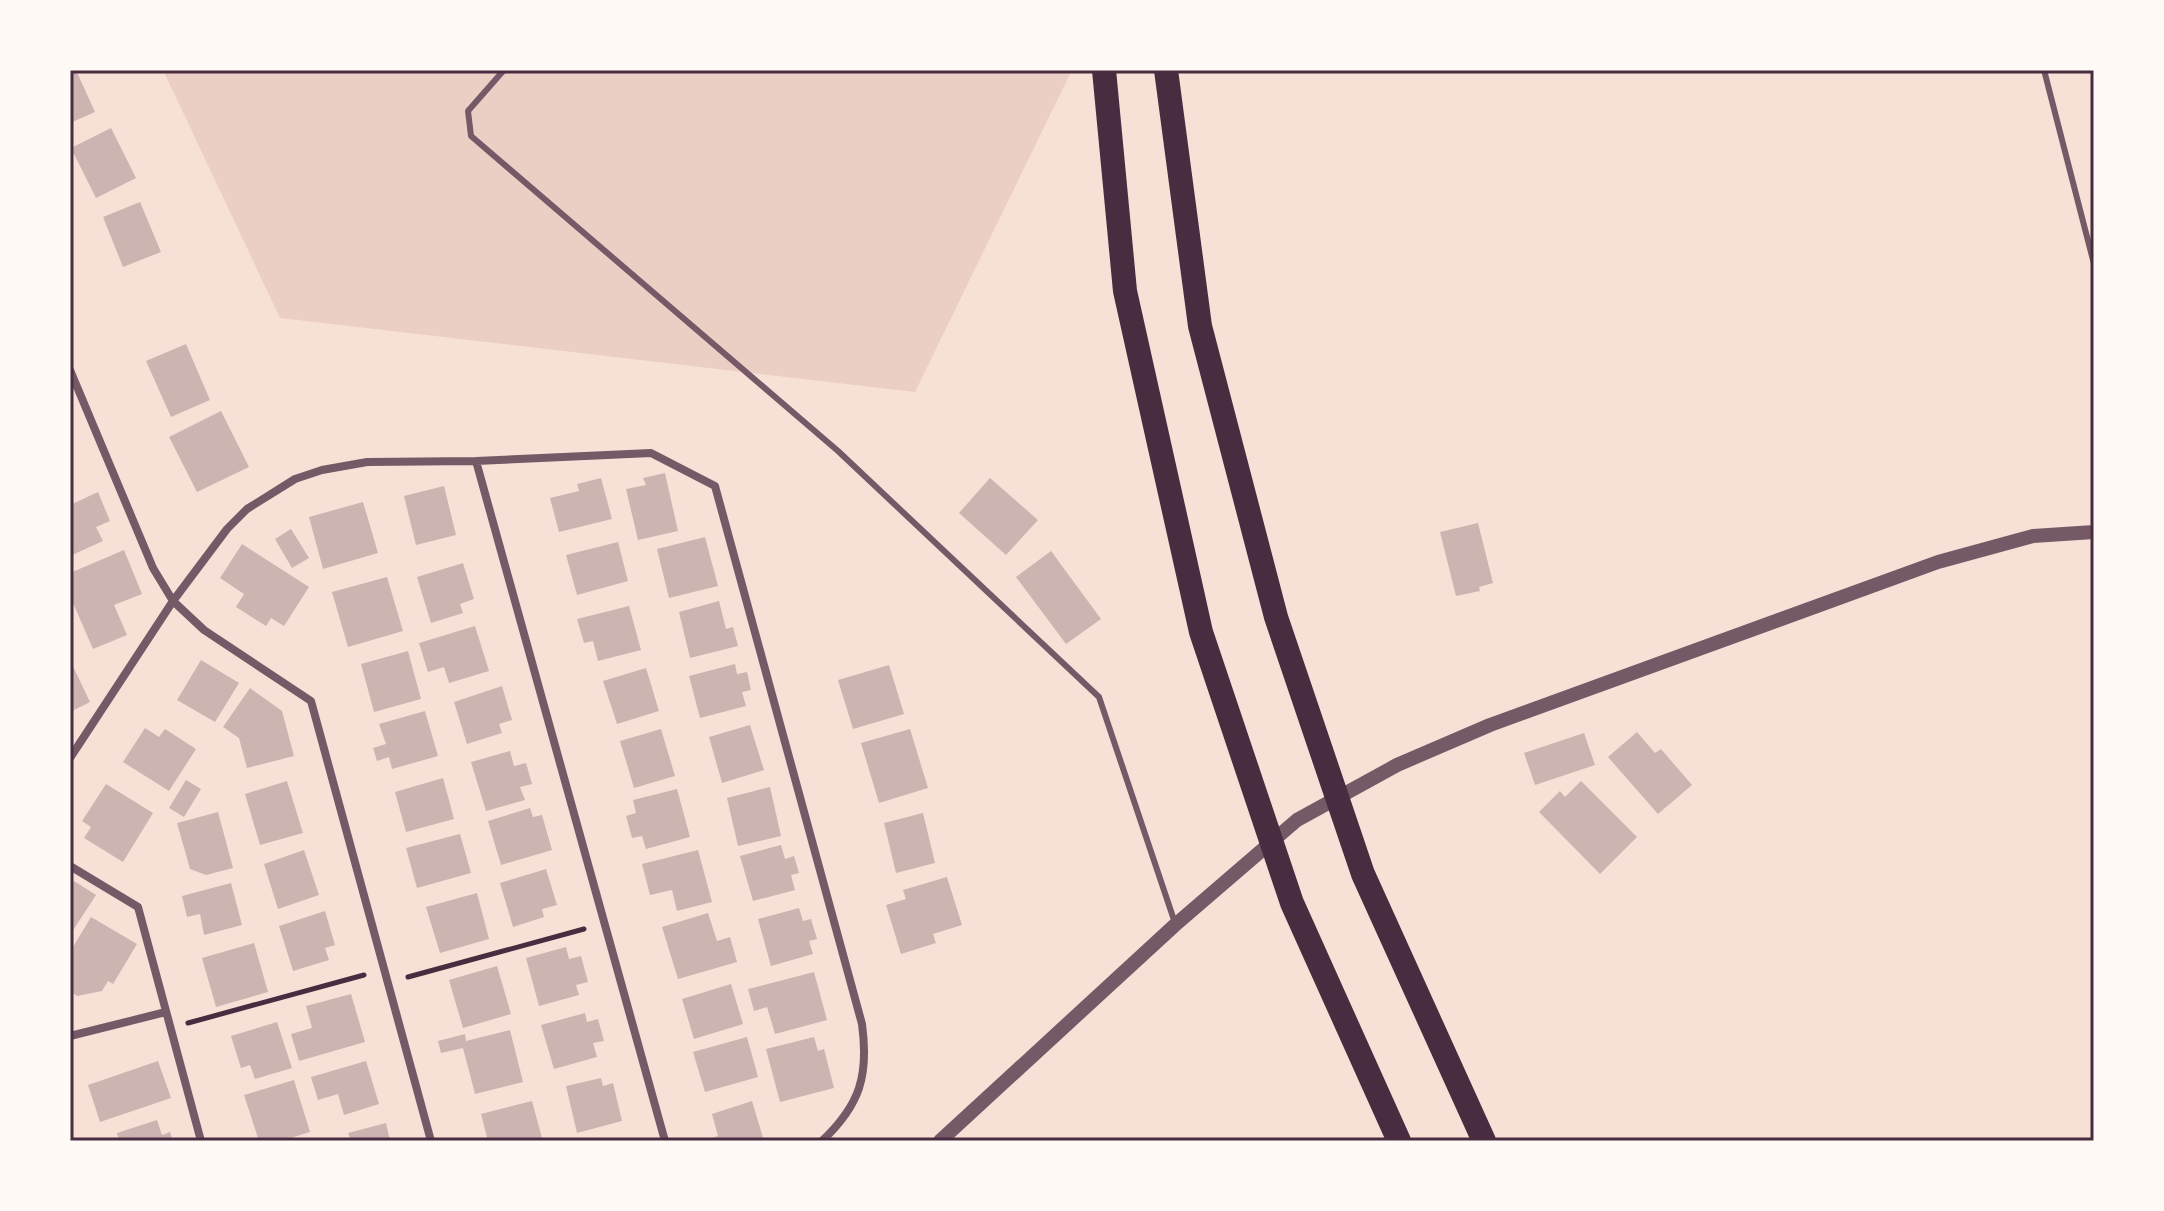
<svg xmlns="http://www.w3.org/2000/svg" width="2164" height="1211" font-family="'Sofia Sans Condensed',sans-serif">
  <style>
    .green { fill: #ebcfc5 }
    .building { fill: #ccb4b1 }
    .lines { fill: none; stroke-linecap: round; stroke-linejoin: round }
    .path { stroke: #4a2c40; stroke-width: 5 }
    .service { stroke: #755966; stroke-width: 6 }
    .minor { stroke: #755966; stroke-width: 8 }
    .tertiary { stroke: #755966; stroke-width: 14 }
    .motorway { stroke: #4a2c40; stroke-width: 24 }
    .neatline { fill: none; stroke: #4a2c40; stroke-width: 3 }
  </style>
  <rect width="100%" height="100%" fill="#f7e1d7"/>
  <!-- green -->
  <path class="green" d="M 163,70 L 1072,70 L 915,392 L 280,318 Z"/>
  <!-- building -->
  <path class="building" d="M 70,70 L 76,70 L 95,112 L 70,123 Z
    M 111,128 L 136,178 L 96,198 L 71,148 Z
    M 140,202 L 161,252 L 123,267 L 103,217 Z
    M 186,344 L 210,400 L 171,417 L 146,361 Z
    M 221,411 L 249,467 L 197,492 L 169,437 Z
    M 665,473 L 678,531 L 638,540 L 626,489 L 646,485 L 643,478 Z
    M 601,478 L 612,519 L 559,532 L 550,498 L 579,491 L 577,484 Z
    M 990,478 L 1038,520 L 1006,555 L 959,513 Z
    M 444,486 L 456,535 L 416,545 L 404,496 Z
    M 98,492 L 110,521 L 96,527 L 103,541 L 70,556 L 70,505 Z
    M 363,502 L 378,553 L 323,569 L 309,517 Z
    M 1478,523 L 1493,583 L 1479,587 L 1480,591 L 1456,596 L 1440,532 Z
    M 291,529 L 309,558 L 292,568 L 275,539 Z
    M 705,537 L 718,586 L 669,598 L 657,549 Z
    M 618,542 L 628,581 L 577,595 L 566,555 Z
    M 242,544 L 309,587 L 284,626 L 271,618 L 266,626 L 236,607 L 244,594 L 220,578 Z
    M 124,550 L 142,594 L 114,605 L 127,635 L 93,649 L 70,596 L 70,573 Z
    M 1051,551 L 1101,619 L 1066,644 L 1016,577 Z
    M 463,563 L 474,599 L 460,604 L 463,613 L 431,623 L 417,577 Z
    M 387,577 L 403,631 L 348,647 L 332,592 Z
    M 719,601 L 726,629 L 733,627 L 738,646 L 690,658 L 679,612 Z
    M 629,606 L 641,650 L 598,661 L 593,641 L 584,643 L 577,619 Z
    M 475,626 L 489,671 L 449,683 L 444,667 L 428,672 L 419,643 Z
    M 408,651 L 421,699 L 374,712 L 361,664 Z
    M 70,660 L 90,702 L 70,712 Z
    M 201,660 L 239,683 L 215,722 L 177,700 Z
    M 735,664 L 737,674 L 747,672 L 751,690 L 742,692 L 746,706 L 700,718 L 689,676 Z
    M 889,665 L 904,714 L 853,729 L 838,680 Z
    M 646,668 L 659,711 L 617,724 L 603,681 Z
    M 502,686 L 512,720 L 499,724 L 502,733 L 467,744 L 454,702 Z
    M 250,688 L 282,711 L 294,756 L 247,768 L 239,738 L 223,727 Z
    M 425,711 L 438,756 L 392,769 L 389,757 L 377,761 L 373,748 L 386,744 L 379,724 Z
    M 750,725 L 764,770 L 722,783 L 709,737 Z
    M 145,728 L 159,737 L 165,729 L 196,749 L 169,791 L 123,762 Z
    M 661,729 L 675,776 L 634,788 L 620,741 Z
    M 910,729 L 928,788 L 879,803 L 861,743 Z
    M 1637,732 L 1655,753 L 1661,749 L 1692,785 L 1658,814 L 1608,757 Z
    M 1584,733 L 1595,765 L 1535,785 L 1524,753 Z
    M 510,751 L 514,766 L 526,763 L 532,784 L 520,787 L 525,800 L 486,811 L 471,762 Z
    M 443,778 L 454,819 L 406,832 L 395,792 Z
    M 186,780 L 201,789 L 184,817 L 169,808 Z
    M 287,781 L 303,833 L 260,845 L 245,794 Z
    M 1581,781 L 1637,837 L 1600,874 L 1539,812 L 1560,791 L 1565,797 Z
    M 106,784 L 153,813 L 123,862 L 84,838 L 91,827 L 82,821 Z
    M 770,787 L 781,836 L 738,846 L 727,798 Z
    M 677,789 L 690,837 L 646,849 L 642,836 L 632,838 L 626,816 L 636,813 L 633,800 Z
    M 530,808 L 533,817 L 542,815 L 552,850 L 501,865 L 488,821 Z
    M 218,812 L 233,868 L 206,875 L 190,869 L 177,823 Z
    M 923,813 L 935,863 L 896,873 L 884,823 Z
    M 460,834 L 471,873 L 417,888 L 406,848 Z
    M 781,845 L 785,859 L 794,856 L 799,873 L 791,875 L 795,890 L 753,901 L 740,856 Z
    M 304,850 L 319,895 L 278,909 L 264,864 Z
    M 698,850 L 712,902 L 677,911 L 672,890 L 650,895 L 642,864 Z
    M 546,869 L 557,905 L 542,909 L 544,917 L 513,927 L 500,883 Z
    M 947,877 L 962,925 L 933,934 L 936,943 L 901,954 L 886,905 L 906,899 L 903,890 Z
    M 74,881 L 96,895 L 70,935 L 70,887 Z
    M 231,883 L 242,925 L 204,935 L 200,914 L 187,917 L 182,896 Z
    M 477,893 L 489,939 L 440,953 L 426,907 Z
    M 799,908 L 803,921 L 811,919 L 817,939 L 809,941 L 813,954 L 771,966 L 758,919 Z
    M 325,911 L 335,945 L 325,948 L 329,960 L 293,971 L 279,926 Z
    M 708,913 L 717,941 L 730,937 L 737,962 L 678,979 L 662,927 Z
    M 91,917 L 137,944 L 113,984 L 108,981 L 102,991 L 77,996 L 70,991 L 70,952 Z
    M 254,943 L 268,992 L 216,1007 L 202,958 Z
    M 566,947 L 569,959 L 581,956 L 588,982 L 576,985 L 579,995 L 539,1006 L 526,958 Z
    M 497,966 L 511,1014 L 463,1028 L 449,980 Z
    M 814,972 L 827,1020 L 775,1034 L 767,1007 L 754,1011 L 748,989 Z
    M 731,984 L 743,1024 L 694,1039 L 682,999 Z
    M 351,994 L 365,1042 L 299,1061 L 291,1034 L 312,1028 L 306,1006 Z
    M 585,1013 L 587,1022 L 598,1019 L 604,1041 L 593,1043 L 597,1057 L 554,1069 L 541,1025 Z
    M 277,1022 L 292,1068 L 255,1079 L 250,1065 L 241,1068 L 231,1036 Z
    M 510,1030 L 523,1082 L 475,1094 L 463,1048 L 441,1053 L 438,1041 L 465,1034 L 466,1041 Z
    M 747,1037 L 758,1077 L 705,1092 L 693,1052 Z
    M 814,1037 L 818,1051 L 824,1049 L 834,1088 L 780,1102 L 766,1049 Z
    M 158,1061 L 171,1098 L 100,1122 L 88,1085 Z
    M 366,1061 L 379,1104 L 344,1115 L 338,1094 L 318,1100 L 311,1077 Z
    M 601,1078 L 603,1086 L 613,1083 L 622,1121 L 577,1133 L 566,1086 Z
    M 294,1080 L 310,1132 L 281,1141 L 259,1141 L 244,1095 Z
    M 532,1101 L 542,1138 L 532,1141 L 488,1141 L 481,1114 Z
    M 752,1101 L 764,1141 L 703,1141 L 718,1136 L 712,1114 Z
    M 157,1120 L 162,1135 L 170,1132 L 173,1141 L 119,1141 L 117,1133 Z
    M 386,1123 L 390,1141 L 351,1141 L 348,1133 Z"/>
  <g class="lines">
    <!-- path -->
    <path class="path" d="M 408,977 L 584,929
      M 188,1023 L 364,975"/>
    <!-- service -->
    <path class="service" d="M 504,70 L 468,111 L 471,136 L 838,451 L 1099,697 L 1175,923
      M 2044,70 L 2094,264"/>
    <!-- minor -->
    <path class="minor" d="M 70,370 L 153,568 L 173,601 L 204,630 L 311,701 L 431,1141
      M 476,461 L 665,1141
      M 70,758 L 173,601 L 227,529 L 247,509 L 295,479 L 322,470 L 367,462 L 476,461 L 651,453 L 715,486 L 862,1024 C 869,1076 860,1105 822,1141
      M 70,866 L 138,907 L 201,1141
      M 70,1036 L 166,1012"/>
    <!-- tertiary -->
    <path class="tertiary" d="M 940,1141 L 1175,925 L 1297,820 L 1397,765 L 1490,725 L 1938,562 L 2033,536 L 2094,532"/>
    <!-- motorway -->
    <path class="motorway" d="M 1104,70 L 1125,291 L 1201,632 L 1292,903 L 1399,1141
      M 1166,70 L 1200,326 L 1276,617 L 1363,874 L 1484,1141"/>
  </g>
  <!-- border -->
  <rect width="2164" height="1211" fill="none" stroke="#fffaf5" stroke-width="144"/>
  <rect x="72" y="72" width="2020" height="1067" class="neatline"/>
</svg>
